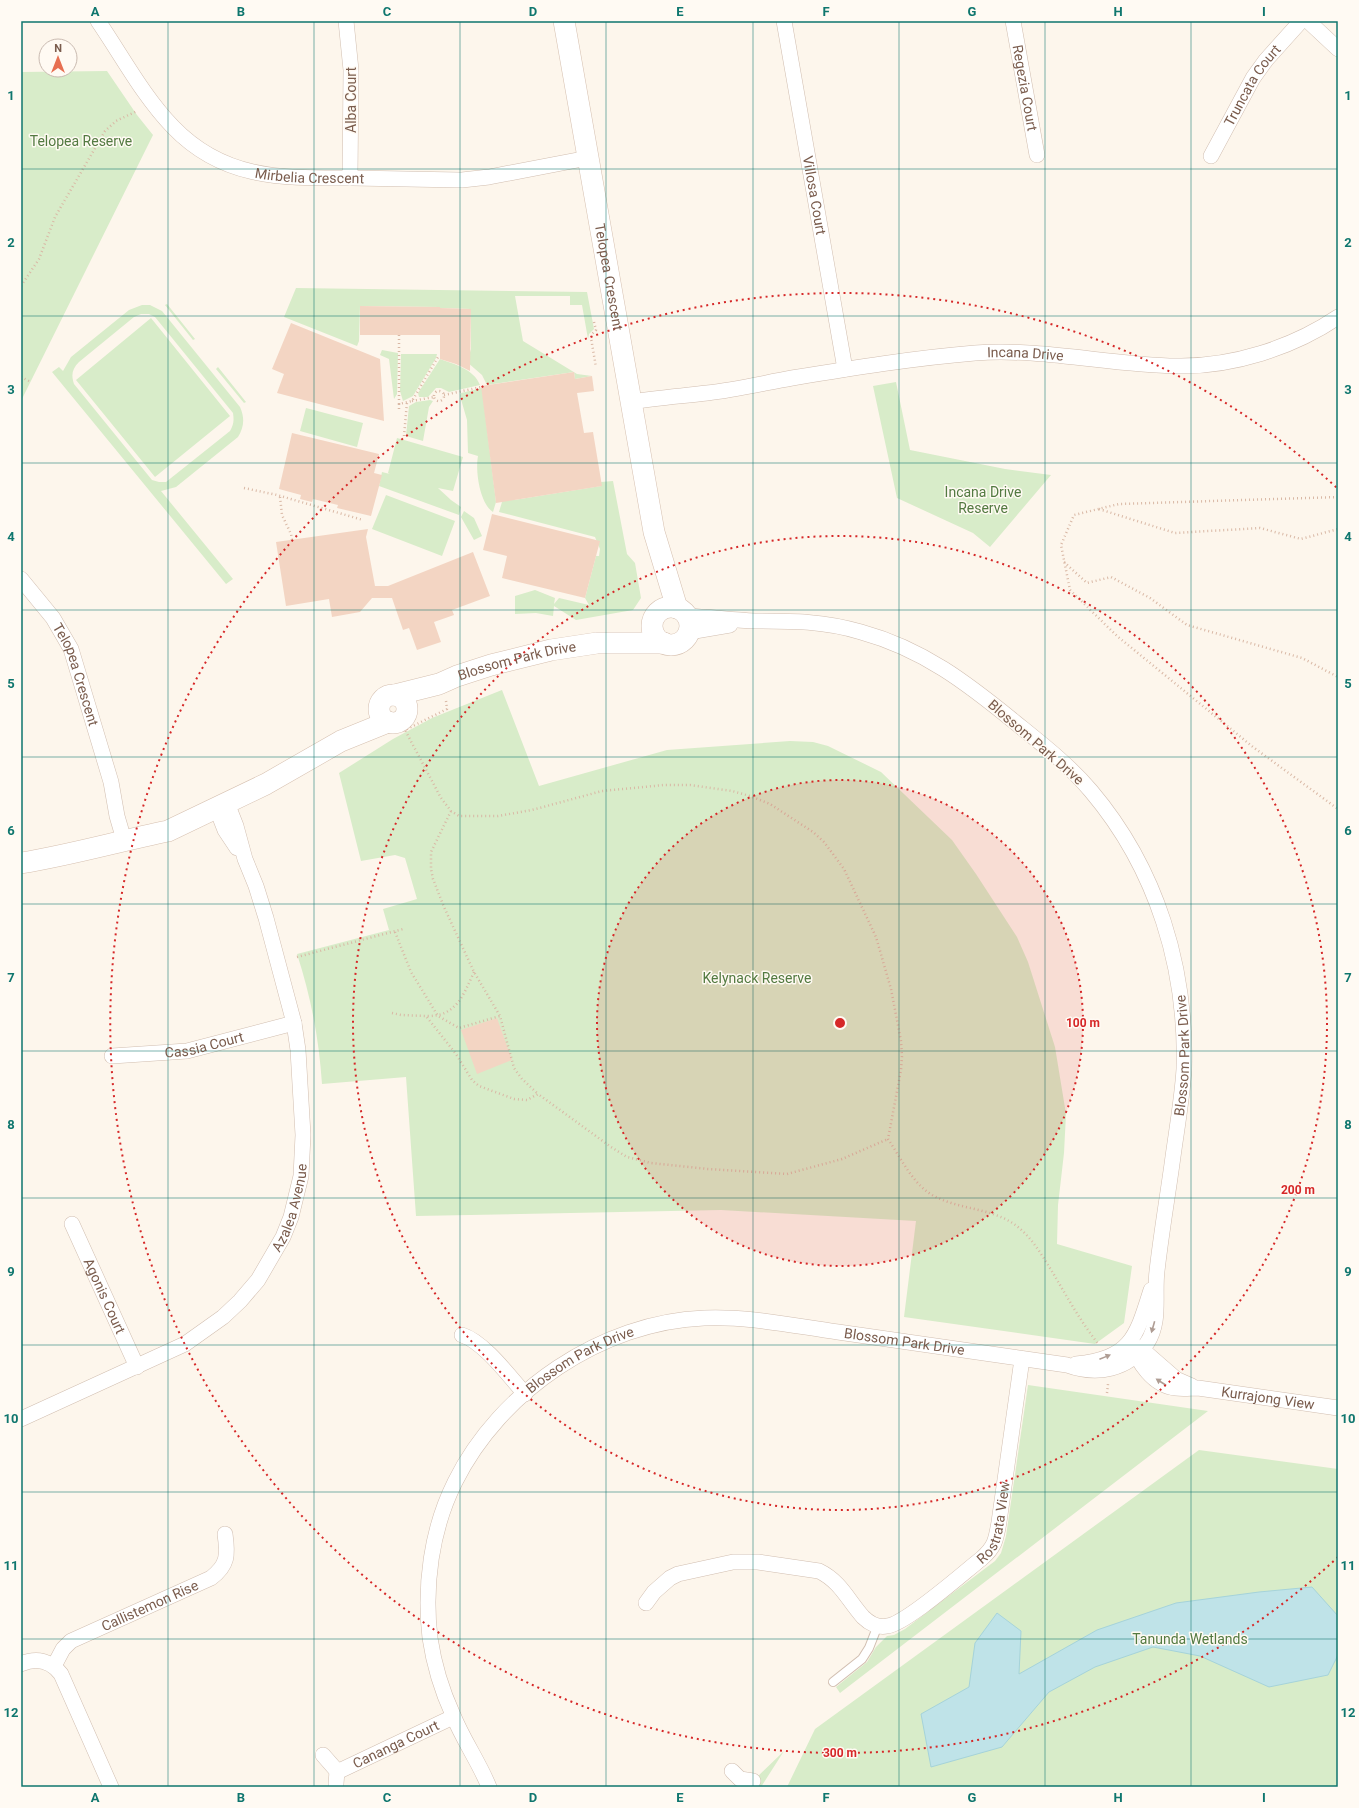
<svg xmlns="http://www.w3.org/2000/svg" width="1359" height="1808" font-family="Roboto,sans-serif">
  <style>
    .green { fill: #d8ecc9; fill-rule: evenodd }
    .water { fill: #bfe3e8; stroke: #a5d3da }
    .building { fill: #f3d5c3 }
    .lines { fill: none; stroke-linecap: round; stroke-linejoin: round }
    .lane-casing { stroke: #d1beb0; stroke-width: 10 }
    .street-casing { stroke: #d1beb0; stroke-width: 16 }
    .secondary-casing { stroke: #d6c0b0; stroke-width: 22 }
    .path { stroke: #d9b8a5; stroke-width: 2.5; stroke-dasharray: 1 3; stroke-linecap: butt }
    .lane { stroke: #fff; stroke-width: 8 }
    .street { stroke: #fff; stroke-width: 15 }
    .secondary { stroke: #fff; stroke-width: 21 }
    .oneway { fill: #af9d94 }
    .grid { fill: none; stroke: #0f766e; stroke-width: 1; stroke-opacity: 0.55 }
    .ring { fill: none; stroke: #d62828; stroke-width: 2; stroke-dasharray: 2 4 }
    .labels { text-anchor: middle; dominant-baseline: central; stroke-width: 3; stroke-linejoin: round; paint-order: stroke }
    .street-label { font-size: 14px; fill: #7a5c4d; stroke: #fffaf3 }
    .park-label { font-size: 14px; fill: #537a41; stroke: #fffaf3 }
    .centre { fill: #d62828; stroke: #fffaf3; stroke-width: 2 }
    .ring-label { font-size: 12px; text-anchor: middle; font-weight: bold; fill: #d62828; stroke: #fffaf3; stroke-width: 3; stroke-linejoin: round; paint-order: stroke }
    .neatline { fill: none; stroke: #0f766e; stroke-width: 1.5 }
    .grid-label { font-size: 13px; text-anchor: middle; font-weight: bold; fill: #0f766e }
  </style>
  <rect width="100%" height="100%" fill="#fdf6ec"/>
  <!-- green -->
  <path class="green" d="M 107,71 L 137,115 L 153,135 L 21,401 L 21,72 Z
    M 296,288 L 587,292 L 594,329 L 589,334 L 588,339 L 582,305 L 570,305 L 570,296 L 515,296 L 523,341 L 577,374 L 592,376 L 575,379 L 574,372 L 487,385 L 482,375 L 467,362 L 471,349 L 471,309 L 440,308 L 440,307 L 360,306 L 359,341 L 357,346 L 284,317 Z
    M 167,304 L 195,339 L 193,340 L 165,305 Z
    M 142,305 L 150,305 L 162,311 L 240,407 C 245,418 244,427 238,437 L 176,487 L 161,491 L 233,579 L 226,584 L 52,372 L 59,367 L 63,371 L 71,357 L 129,310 ZM 141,314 L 149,314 L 155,317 L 233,413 C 234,420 234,424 230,431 L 166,482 L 159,482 L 152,480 L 74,384 C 71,375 72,369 79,362 L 134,317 Z
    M 151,318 L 230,416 L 155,477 L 76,380 Z
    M 382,350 L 398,353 L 397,394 L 394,399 L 389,359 L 380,355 Z
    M 401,354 L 437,354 L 436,358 L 413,396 L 403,401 L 400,391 Z
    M 440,359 C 454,364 474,369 480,385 L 449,392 L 441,388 L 436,388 L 428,397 L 419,397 L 418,393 Z
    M 218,367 L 246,402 L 244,403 L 216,369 Z
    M 896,382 L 910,450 L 1005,469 L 1051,475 L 990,547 L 973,533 L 897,498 L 873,386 Z
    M 482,388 L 496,502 L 493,512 C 480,504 475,471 478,456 L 468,453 L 467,420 L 460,396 L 461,393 Z
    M 430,400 L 433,401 L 429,407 L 423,441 L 406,436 L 409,406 L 416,402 Z
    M 306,408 L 363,423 L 357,447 L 300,431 Z
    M 397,438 L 463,457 L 453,491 L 438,488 L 451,500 L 461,507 L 459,515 L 379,486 L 382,472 L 390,474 L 388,473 Z
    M 499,479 L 514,500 L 601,486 L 601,482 L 613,481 L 627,554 L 635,563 L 641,598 L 633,610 L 576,620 L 554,606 L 553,616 L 536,613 L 515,614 L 515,596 L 535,590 L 555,598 L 554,604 L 559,598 L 589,605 L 585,598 L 596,556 L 599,556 L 600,549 L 595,537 L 499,512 L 502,502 Z
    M 386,495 L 455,521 L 442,556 L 372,529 Z
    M 464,511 L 474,518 L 482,536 L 474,540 L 461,517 Z
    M 502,690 L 539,786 L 667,750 L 790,741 L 813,742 L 828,746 L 881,772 L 952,840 L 976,874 L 1017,937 L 1028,962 L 1055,1047 L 1066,1114 L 1064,1153 L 1058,1205 L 1057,1244 L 1132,1266 L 1124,1323 L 1095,1344 L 904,1317 L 916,1221 L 721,1210 L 416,1216 L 406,1077 L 322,1084 C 319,1039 311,997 297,954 L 389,930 L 383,909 L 417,899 L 405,858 L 395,855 L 361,861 L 339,773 L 393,739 L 432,718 Z
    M 1028,1385 L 1208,1411 L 840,1693 L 836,1687 L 867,1662 L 876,1647 L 887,1636 L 894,1635 L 905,1629 L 995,1561 L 1001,1553 L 1006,1536 Z
    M 1199,1450 L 1338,1469 L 1338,1787 L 787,1787 L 815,1729 Z
    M 784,1751 L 761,1787 L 754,1787 L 756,1778 Z"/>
  <!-- water -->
  <path class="water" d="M 1312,1587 L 1338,1616 L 1338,1655 L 1328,1675 L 1269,1687 L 1200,1656 L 1153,1647 L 1095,1667 L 1049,1692 L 1002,1747 L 931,1767 L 921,1714 L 969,1687 L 975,1643 L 997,1613 L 1021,1631 L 1019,1674 L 1097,1630 L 1176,1603 L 1259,1592 Z"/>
  <!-- building -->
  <path class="building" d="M 360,306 L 440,307 L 440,308 L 471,309 L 470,371 L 456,364 L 440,359 L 440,335 L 360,335 Z
    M 291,323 L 380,359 L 384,421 L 277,393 L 284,374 L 272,369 Z
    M 574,372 L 575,379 L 592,376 L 594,391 L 577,393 L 584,433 L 593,432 L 602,486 L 496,503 L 481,386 Z
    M 292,433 L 379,454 L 374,473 L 382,475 L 371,516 L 337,508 L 338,505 L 313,499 L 312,502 L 300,499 L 301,495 L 279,489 Z
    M 492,514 L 600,541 L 585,598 L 502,578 L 507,556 L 483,550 Z
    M 368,529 L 366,537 L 375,586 L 388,586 L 473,552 L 490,596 L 452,610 L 454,615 L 434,622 L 441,642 L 417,650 L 409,628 L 403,630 L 392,598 L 372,598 L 360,612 L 332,617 L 329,599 L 286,606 L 276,542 Z
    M 497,1018 L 512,1060 L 477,1074 L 461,1030 Z"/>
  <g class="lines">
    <!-- lane casing -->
    <g class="lane-casing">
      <path id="lane" d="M 833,1682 L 862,1659 L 869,1648 L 878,1625"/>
    </g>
    <!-- street casing -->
    <g class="street-casing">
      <g id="street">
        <path id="s1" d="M 98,21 C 122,56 143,96 173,127 C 225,181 285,178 353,178 C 390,179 426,179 462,180 L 489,177 L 588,158"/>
        <path d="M 346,21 L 351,70 L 350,178"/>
        <path id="s2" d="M 784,21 L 845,369"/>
        <path id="s3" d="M 1013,21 L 1037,155"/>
        <path d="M 1308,21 L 1338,49"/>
        <path id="s4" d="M 1211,156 L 1253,78 L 1266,60 L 1301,21"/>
        <path id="s5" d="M 631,402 C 656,398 682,396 707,393 C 735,390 764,383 792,378 C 853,368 914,358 975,353 C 1043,348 1110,365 1177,366 C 1232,367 1292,348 1338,317"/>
        <path id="s6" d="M 21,579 L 53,618 L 71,649 L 111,782 L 117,816 L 124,840"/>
        <path d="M 689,632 L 730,625"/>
        <path d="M 216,807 L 225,830 L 237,848"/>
        <path id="s7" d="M 112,1056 L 187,1051 L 294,1023"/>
        <path id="s8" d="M 72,1224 L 137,1367"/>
        <path d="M 462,1335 C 484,1342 509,1376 525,1394"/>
        <path id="s9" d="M 1130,1342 C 1138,1362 1153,1386 1176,1388 C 1183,1389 1191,1388 1198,1388 L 1338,1408"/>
        <path d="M 1133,1345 L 1145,1352 L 1176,1379 L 1192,1386"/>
        <path d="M 1076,1364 C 1131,1358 1136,1338 1151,1290"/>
        <path id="s10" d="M 21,1419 L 185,1344 L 223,1317 L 240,1301 L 258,1280 L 283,1237 L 291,1217 L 301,1176 L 303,1135 L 298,1050 L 294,1023 L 266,918 L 256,886 L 245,859 L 236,826 L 227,803"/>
        <path id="s11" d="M 646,1603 L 654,1592 L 670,1578 L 678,1574 L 733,1562 L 758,1562 L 819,1571 C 840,1581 848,1600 863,1617 C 869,1623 878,1628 887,1626 C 906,1624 963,1573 981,1559 C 995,1547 996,1540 999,1522 L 1022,1359"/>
        <path d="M 21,1664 C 37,1657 51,1661 61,1674 L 111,1787"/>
        <path id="s12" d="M 54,1666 L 63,1649 L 71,1641 L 211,1578 C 228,1565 228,1555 225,1534"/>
        <path d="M 323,1755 L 337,1771 L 336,1784"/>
        <path d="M 732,1771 L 740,1779 L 753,1781"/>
        <path id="s13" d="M 337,1772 L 453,1717"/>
        <path id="s14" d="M 489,1787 C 479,1762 463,1740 453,1715 C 442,1691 434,1665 430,1638 C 424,1586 431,1530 455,1482 C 500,1391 602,1322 704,1318 C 748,1316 794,1326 838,1332 C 915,1343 991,1354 1067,1365 C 1097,1376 1128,1370 1147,1343 C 1161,1322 1154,1295 1157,1271 C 1161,1235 1167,1200 1172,1164 C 1176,1133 1182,1101 1184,1069 C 1187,968 1157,869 1091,791 C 1069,765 1042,744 1016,723 C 967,683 923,649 861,632 C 824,621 793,621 755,621 C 732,620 710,617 687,616"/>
      </g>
    </g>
    <!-- secondary casing -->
    <g class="secondary-casing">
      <g id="secondary">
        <path id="s15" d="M 564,21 L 654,532 L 677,608"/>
        <circle cx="671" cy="626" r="19"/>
        <circle cx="393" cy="709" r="14"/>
        <path id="s16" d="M 395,695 L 439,684 L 457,676 L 491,665 L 551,650 L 597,643 L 664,643"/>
        <path d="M 21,863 C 71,855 119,841 168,831 L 266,784 L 341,741 L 388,722"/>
      </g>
    </g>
    <!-- path -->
    <path class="path" d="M 21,286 L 39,259 L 55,217 L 105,131 L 116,121 L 137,111
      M 594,322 L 596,330 L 592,334 L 591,338 L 596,367
      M 399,335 L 399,404 L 412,401 L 438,357
      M 21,377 L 29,381
      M434 396a5 5 0 1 1 10 0a5 5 0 1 1-10 0Z
      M 444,395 L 481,387
      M 412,401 L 434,397
      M 399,404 L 399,410
      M 404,436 L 407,402
      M 244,488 L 277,495 L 363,520
      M 280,497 L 282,515 L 291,534 L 292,540
      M 1338,497 L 1119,504 L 1074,515 L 1061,545 L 1070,590 L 1117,636 L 1253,747 L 1338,809
      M 1099,509 L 1175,533 L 1260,528 L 1301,539 L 1338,529
      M 1064,562 L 1087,583 L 1111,577 L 1150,598 L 1187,625 L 1302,658 L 1338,677
      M 446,701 L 447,709 L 405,730 L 441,798 L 451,811 L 459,816 L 498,816 L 532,810 L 602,791 L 664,785 L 690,785 L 732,791 L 750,796 L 770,804 L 813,832 L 824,842 L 844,869 L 876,937 L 891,989 L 901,1041 L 902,1056 L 901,1070 L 888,1139 C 901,1158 914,1187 936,1197 C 962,1210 994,1208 1018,1227 C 1033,1239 1043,1257 1053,1273 C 1067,1297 1081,1322 1099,1345
      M 451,811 L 431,852 L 431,869 L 433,879 L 444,907 L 474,972 L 500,1016 L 514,1068 L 522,1079 L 538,1094
      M 395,932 L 411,972 L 438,1016 L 459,1028 L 500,1016
      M 297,957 L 403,929
      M 474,972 C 463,996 456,1017 426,1016 L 456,1054 L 472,1080 L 479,1086 L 514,1099 L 527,1100 L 538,1094 L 611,1147 L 627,1157 L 651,1163 L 708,1169 L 787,1174 L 842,1159 L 888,1139
      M 392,1013 L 401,1015 L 426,1016
      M 1107,1393 L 1108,1384"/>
    <!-- lane -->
    <use href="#lane" class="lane"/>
    <!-- street -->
    <use href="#street" class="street"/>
    <!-- secondary -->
    <use href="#secondary" class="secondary"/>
  </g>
  <!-- one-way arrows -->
  <defs><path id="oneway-solid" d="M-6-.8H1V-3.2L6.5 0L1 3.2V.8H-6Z"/></defs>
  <g class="oneway">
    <use href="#oneway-solid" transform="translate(1153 1327) rotate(106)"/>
    <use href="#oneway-solid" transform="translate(1105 1357) rotate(-22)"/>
    <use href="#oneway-solid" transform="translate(1161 1382) rotate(-147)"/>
  </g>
  <!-- grid -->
  <path class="grid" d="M 168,21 L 168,1787M 314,21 L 314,1787M 460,21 L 460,1787M 606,21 L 606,1787M 753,21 L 753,1787M 899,21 L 899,1787M 1045,21 L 1045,1787M 1191,21 L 1191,1787M 21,169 L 1338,169M 21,316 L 1338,316M 21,463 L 1338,463M 21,610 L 1338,610M 21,757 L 1338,757M 21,904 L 1338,904M 21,1051 L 1338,1051M 21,1198 L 1338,1198M 21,1345 L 1338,1345M 21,1492 L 1338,1492M 21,1639 L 1338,1639"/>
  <!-- distance rings -->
  <circle cx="840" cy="1023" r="243" fill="#d62828" fill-opacity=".12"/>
  <g class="ring">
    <circle cx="840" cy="1023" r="243"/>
    <circle cx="840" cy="1023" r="487"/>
    <path d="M1338 1557A730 730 0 1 1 1338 489"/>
  </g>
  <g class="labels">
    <!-- street labels -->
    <g class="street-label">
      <text stroke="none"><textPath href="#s4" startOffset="82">Truncata Court</textPath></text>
      <text stroke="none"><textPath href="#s3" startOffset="68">Regezia Court</textPath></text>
      <text transform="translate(351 100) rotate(-90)">Alba Court</text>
      <text stroke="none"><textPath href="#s1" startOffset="280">Mirbelia Crescent</textPath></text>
      <text stroke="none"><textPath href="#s2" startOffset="177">Villosa Court</textPath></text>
      <text stroke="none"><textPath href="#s15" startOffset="260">Telopea Crescent</textPath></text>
      <text stroke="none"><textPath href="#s5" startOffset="398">Incana Drive</textPath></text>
      <text stroke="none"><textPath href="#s16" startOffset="127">Blossom Park Drive</textPath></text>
      <text stroke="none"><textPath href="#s6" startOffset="112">Telopea Crescent</textPath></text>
      <text transform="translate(1036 742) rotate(41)">Blossom Park Drive</text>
      <text stroke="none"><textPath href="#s7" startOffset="93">Cassia Court</textPath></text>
      <text stroke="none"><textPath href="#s14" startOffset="1380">Blossom Park Drive</textPath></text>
      <text stroke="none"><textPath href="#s10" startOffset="358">Azalea Avenue</textPath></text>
      <text stroke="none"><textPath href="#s8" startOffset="79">Agonis Court</textPath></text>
      <text stroke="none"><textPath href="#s14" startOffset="835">Blossom Park Drive</textPath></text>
      <text stroke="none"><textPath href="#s14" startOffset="500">Blossom Park Drive</textPath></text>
      <text stroke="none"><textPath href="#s9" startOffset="161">Kurrajong View</textPath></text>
      <text stroke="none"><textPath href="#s11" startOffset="434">Rostrata View</textPath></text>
      <text stroke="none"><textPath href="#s12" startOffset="117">Callistemon Rise</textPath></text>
      <text stroke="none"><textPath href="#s13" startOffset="65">Cananga Court</textPath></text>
    </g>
    <!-- park labels -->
    <g class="park-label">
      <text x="81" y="141">Telopea Reserve</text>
      <text x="983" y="492">Incana Drive<tspan x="983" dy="16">Reserve</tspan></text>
      <text x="757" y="978">Kelynack Reserve</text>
      <text x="1190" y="1639">Tanunda Wetlands</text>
    </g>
  </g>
  <circle cx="840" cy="1023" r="6" class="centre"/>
  <g class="ring-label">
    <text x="1083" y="1027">100 m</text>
    <text x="1298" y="1194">200 m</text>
    <text x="840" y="1757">300 m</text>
  </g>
  <!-- border -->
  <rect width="1359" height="1808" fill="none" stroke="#fffaf3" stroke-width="44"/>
  <!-- north arrow -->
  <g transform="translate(58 58)"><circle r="19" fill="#fffaf3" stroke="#cabbb1"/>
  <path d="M0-3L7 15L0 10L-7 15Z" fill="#e76f51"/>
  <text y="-6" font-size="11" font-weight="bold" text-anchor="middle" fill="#7a5c4d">N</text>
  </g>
  <rect x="22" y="22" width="1315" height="1764" class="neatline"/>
  <g class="grid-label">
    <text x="95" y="16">A</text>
    <text x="241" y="16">B</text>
    <text x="387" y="16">C</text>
    <text x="533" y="16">D</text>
    <text x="680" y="16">E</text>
    <text x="826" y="16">F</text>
    <text x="972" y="16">G</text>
    <text x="1118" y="16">H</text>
    <text x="1264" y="16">I</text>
    <text x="11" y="100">1</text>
    <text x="1348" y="100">1</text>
    <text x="11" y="247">2</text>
    <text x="1348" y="247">2</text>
    <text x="11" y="394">3</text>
    <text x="1348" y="394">3</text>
    <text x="11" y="541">4</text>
    <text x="1348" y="541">4</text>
    <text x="11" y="688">5</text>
    <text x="1348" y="688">5</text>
    <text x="11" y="835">6</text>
    <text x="1348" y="835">6</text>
    <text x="11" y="982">7</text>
    <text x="1348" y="982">7</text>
    <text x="11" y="1129">8</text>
    <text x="1348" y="1129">8</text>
    <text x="11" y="1276">9</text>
    <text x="1348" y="1276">9</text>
    <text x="11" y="1423">10</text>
    <text x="1348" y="1423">10</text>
    <text x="11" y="1570">11</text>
    <text x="1348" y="1570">11</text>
    <text x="11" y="1717">12</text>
    <text x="1348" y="1717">12</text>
    <text x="95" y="1802">A</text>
    <text x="241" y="1802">B</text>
    <text x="387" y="1802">C</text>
    <text x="533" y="1802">D</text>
    <text x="680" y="1802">E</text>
    <text x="826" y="1802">F</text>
    <text x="972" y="1802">G</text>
    <text x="1118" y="1802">H</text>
    <text x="1264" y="1802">I</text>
  </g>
</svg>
